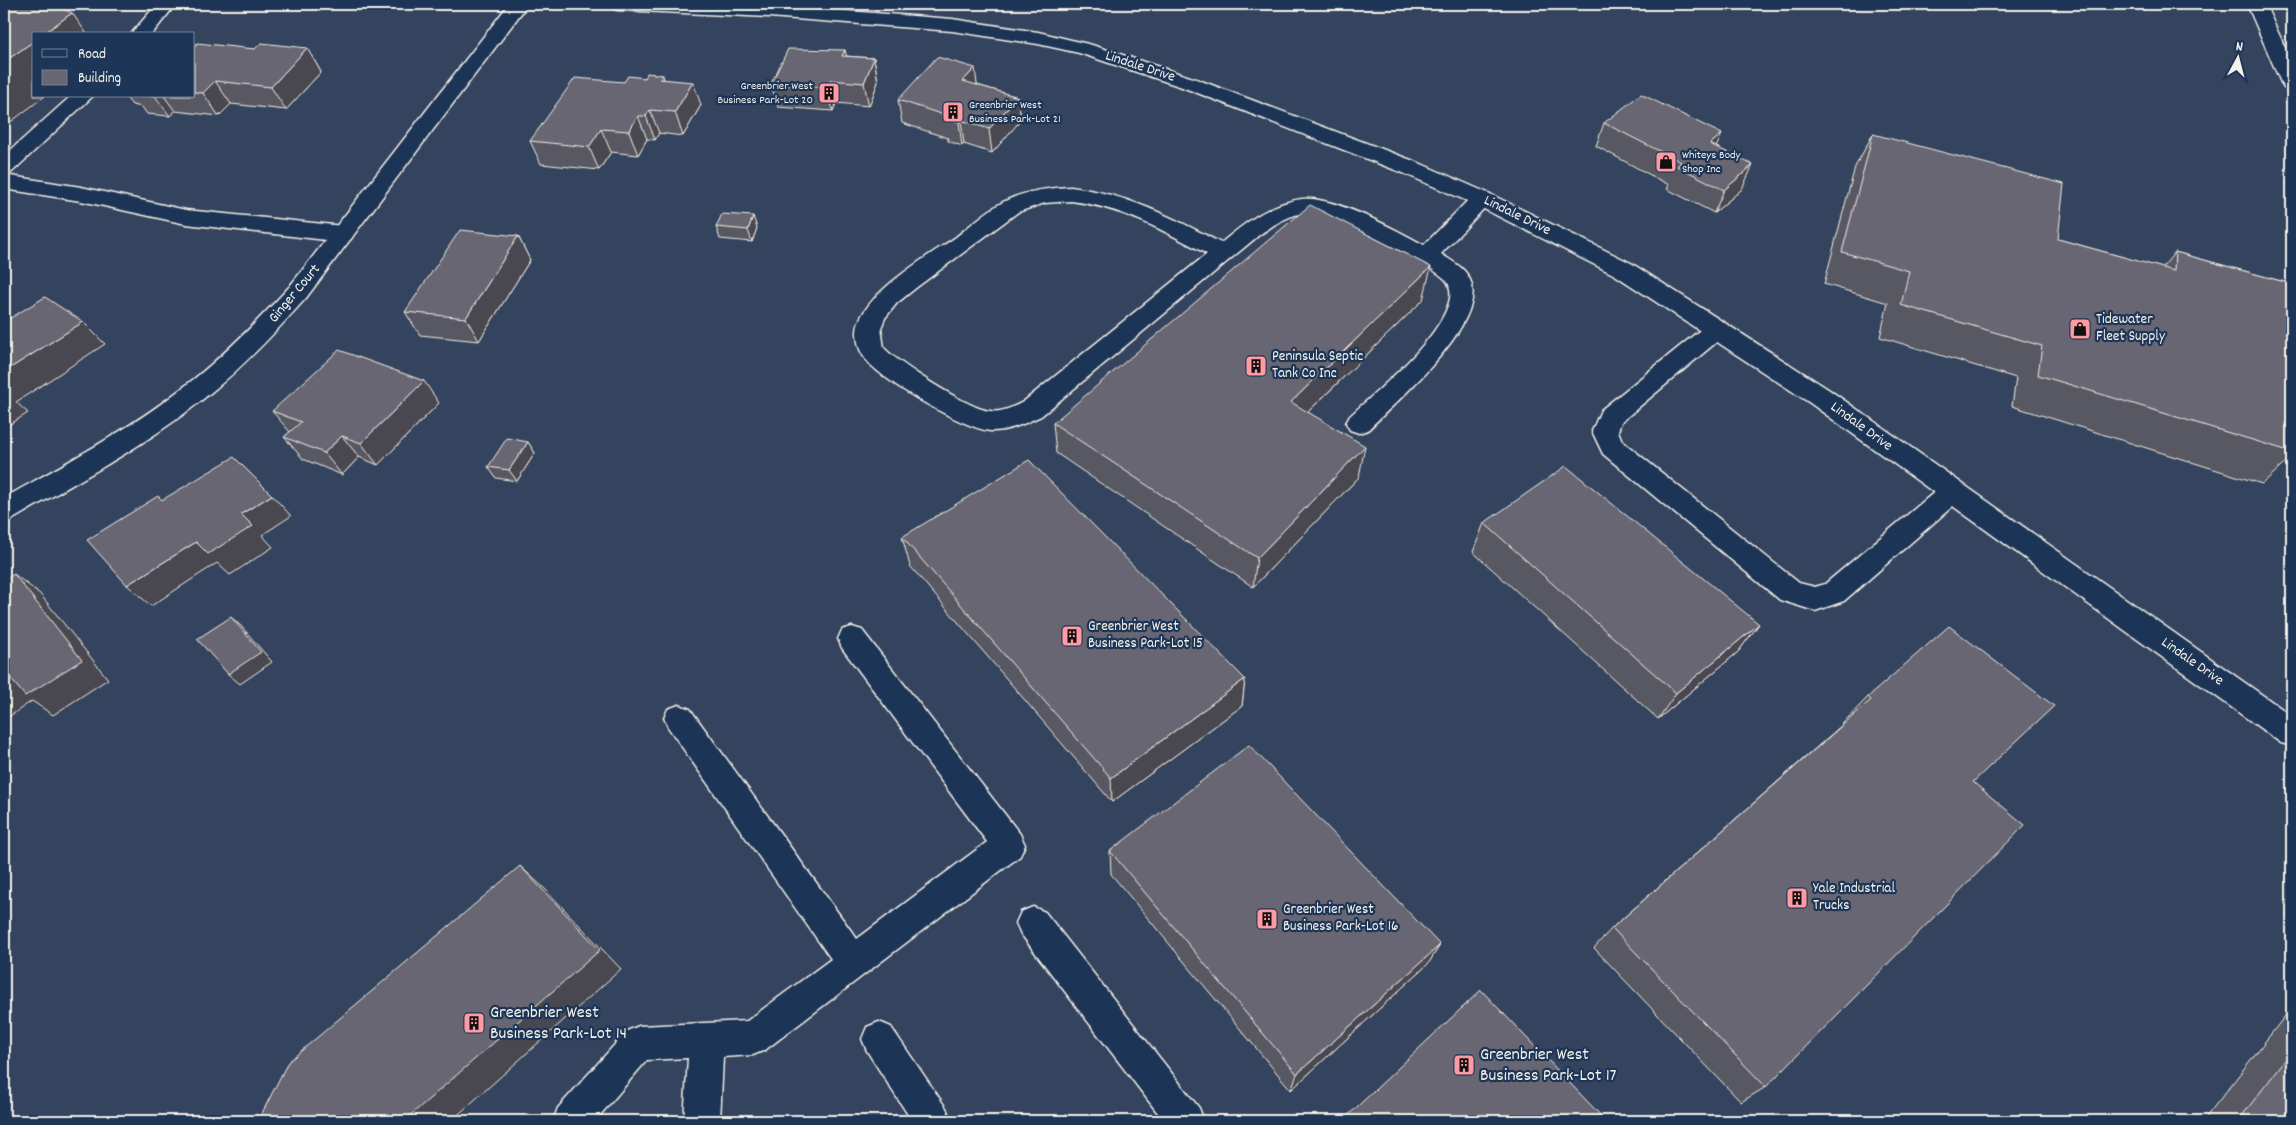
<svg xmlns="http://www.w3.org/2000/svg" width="2296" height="1125" font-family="Dekko,sans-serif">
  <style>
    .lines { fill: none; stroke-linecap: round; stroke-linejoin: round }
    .service-casing { stroke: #f4f1e8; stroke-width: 3 }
    .minor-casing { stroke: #f4f1e8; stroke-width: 3 }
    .tertiary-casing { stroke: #f4f1e8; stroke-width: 3 }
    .service { fill: #1d3557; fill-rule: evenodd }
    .minor { fill: #1d3557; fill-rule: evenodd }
    .tertiary { fill: #1d3557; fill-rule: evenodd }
    .wall { fill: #595862; stroke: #f4f1e8 }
    .shaded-wall { fill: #494750; stroke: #f4f1e8 }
    .building { fill: #686672; stroke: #f4f1e8 }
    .labels { text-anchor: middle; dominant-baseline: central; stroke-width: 4.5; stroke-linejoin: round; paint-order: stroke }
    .far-poi-label { font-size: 12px; fill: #f4f1e8; stroke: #1d3557; text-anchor: start }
    .street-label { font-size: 15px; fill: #f4f1e8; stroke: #1d3557 }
    .poi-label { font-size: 15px; fill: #f4f1e8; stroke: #1d3557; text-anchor: start }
    .near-poi-label { font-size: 18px; fill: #f4f1e8; stroke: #1d3557; text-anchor: start }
  </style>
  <rect width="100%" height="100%" fill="#34445f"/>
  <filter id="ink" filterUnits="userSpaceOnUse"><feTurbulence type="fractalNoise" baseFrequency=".02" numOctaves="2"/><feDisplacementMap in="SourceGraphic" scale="10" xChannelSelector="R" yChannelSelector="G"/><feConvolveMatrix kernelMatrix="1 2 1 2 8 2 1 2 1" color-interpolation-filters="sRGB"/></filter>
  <g filter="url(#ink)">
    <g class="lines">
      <!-- service casing -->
      <g class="service-casing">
        <path id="service" d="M 157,4 L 176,4 L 152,34 L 131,34 Z
          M 71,96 L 93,96 L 12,172 L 4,174 L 4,156 Z
          M 4,175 L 81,187 L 186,210 L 343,226 L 351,229 L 354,234 L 351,239 L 343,242 L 186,224 L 81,201 L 4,189 Z
          M 1071,187 C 1126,194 1172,217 1221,243 C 1245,223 1270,203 1302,199 C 1331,195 1397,230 1424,245 L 1474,194 L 1482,192 L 1490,194 L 1493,199 L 1441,254 C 1453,262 1466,268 1471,282 C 1486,325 1396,402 1368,430 L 1359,433 L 1350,430 L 1346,423 L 1350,416 C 1379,389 1443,337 1450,298 C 1451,293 1450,284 1446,280 C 1428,262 1334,215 1309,213 C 1291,212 1272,226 1258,236 L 1041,416 C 1026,423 1007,432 990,431 C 963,428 879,380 864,357 C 859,350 857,340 857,332 C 858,296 929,256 956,237 C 971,225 987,210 1005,201 C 1025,191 1049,188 1071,187 ZM 1071,201 C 1121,207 1163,230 1207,254 L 1023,402 C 1013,407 1002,413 990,411 C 969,409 899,364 884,348 L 881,328 L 885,318 L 897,303 L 917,287 L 1018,212 L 1045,203 Z
          M 1717,320 L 1725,323 L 1729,329 L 1725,335 L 1621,422 L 1618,431 L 1622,441 L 1799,583 L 1815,587 L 1825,584 L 1943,485 L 1952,482 L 1961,485 L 1965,492 L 1961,499 L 1844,601 L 1815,611 L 1780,600 L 1603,454 L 1592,431 L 1601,410 L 1709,323 Z
          M 852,627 L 862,630 L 1020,834 L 1025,845 L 1020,856 L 765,1050 L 753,1055 L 723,1057 L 720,1121 L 684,1121 L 688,1058 L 647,1060 L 595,1121 L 553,1121 L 558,1108 L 627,1031 L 639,1026 L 747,1021 L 831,959 L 668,727 L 664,718 L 668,709 L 679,705 L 690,709 L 857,939 L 987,842 L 842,648 L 838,639 L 842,630 Z
          M 1033,907 L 1045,912 L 1199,1108 L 1204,1121 L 1164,1121 L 1021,934 L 1016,923 L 1021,912 Z
          M 879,1022 L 891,1027 L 946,1108 L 951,1121 L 912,1121 L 867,1051 L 862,1039 L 867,1027 Z"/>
      </g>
      <!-- minor casing -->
      <g class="minor-casing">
        <path id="minor" d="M 509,4 L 528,4 L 306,298 C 274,334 241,369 203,399 C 145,446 78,481 13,519 L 4,522 L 4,498 C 66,463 129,430 185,386 C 223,357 257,322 290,286 Z"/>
      </g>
      <!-- tertiary casing -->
      <g class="tertiary-casing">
        <path id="tertiary" d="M 609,4 L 769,5 L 952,19 L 1038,32 L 1092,45 L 1196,79 L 1419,163 L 1490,194 L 1631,263 L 1828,389 L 2292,716 L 2292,746 L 2281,743 L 1810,403 L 1615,275 L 1474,204 L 1403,173 L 1182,87 L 1079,53 L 1038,44 L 952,31 L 769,17 L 618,10 L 611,8 Z
          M 2247,4 L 2265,4 L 2292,63 L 2292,91 L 2285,89 L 2282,85 Z"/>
      </g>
      <!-- service -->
      <use href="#service" class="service"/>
      <!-- minor -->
      <use href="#minor" class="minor"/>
      <!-- tertiary -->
      <use href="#tertiary" class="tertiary"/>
    </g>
    <!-- wall -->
    <path class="wall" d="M 194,47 L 255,49 L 307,48 L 321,72 L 286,110 L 231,104 L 219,116 L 175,111 L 170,116 L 147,114 L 142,107 L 132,105 L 125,96 L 194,96 Z
      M 845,50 L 846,56 L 874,58 L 878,82 L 869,106 L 836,103 L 833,111 L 778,107 L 771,84 Z
      M 663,75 L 664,79 L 701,105 L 683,136 L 659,133 L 655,140 L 647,139 L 638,155 L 611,152 L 599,170 L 541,164 L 530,141 L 624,82 L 645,78 Z
      M 977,85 L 1018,97 L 1021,120 L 992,153 L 964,144 L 962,146 L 948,141 L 948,138 L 902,123 L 898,100 Z
      M 1604,123 L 1717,147 L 1742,189 L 1714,213 L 1667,189 L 1669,185 L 1596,146 Z
      M 1873,134 L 2058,239 L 2162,268 L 2175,252 L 2292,284 L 2292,457 L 2262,484 L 2012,406 L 2016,378 L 1880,337 L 1888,303 L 1824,284 L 1855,167 Z
      M 716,227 L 757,228 L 752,242 L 720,239 Z
      M 518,236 L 530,260 L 479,341 L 420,335 L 405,312 Z
      M 1423,300 L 1308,412 L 1359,477 L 1253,587 L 1056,453 L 1053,423 Z
      M 439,403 L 378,465 L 359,457 L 342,475 L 303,459 L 284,437 L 290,432 L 272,411 Z
      M 528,442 L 535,453 L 517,481 L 496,478 L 488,467 Z
      M 1484,523 L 1759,624 L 1738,652 L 1658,719 L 1473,552 Z
      M 902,537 L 1245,679 L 1242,706 L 1112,802 L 910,566 Z
      M 1868,697 L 1973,782 L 1766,1087 L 1741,1102 L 1594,948 L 1612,928 L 1843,724 L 1843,723 Z
      M 1110,851 L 1440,945 L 1428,964 L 1291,1090 L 1111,874 Z
      M 2292,1007 L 2292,1121 L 2203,1121 Z"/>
    <!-- shaded-wall -->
    <path class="shaded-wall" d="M 72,13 L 87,34 L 43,34 Z
      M 34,41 L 34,96 L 45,96 L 4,127 L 4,62 Z
      M 307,48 L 321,72 L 286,110 L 271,87 Z
      M 845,50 L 850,73 L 842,56 Z
      M 874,58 L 878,82 L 869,106 L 864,83 Z
      M 975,68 L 978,92 L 963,81 Z
      M 830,80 L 836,103 L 833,111 L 827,88 Z
      M 215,81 L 231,104 L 219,116 L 203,93 Z
      M 693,82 L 701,105 L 683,136 L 675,112 Z
      M 155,96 L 164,96 L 175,111 L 170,116 Z
      M 1018,97 L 1021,120 L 992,153 L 989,129 Z
      M 650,110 L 659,133 L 655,140 L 646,116 Z
      M 638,116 L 647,139 L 638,155 L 629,131 Z
      M 961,120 L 964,144 L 962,146 L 959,122 Z
      M 601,129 L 611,152 L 599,170 L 589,147 Z
      M 1722,134 L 1712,157 L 1710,144 Z
      M 1753,165 L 1742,189 L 1714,213 L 1724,190 Z
      M 753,216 L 757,228 L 752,242 L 748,230 Z
      M 518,236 L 530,260 L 479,341 L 466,318 Z
      M 1431,267 L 1423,300 L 1286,433 L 1291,402 Z
      M 83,322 L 105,344 L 16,402 L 28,413 L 4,428 L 4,372 Z
      M 424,381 L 439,403 L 378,465 L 361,443 Z
      M 342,436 L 359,457 L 342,475 L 324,453 Z
      M 528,442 L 535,453 L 517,481 L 509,470 Z
      M 1365,446 L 1359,477 L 1253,587 L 1257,558 Z
      M 272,495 L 291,516 L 262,535 L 273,547 L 230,575 L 217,563 L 151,606 L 127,585 Z
      M 14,574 L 40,594 L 108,679 L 53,715 L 32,701 L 4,720 L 4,683 L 10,678 Z
      M 231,617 L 242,627 L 272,662 L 240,684 L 228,674 Z
      M 1759,624 L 1738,652 L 1658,719 L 1676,693 Z
      M 1245,679 L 1242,706 L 1112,802 L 1111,778 Z
      M 520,866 L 544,888 L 621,969 L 451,1121 L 404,1121 Z
      M 1440,945 L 1428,964 L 1291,1090 L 1297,1074 Z"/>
    <!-- building -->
    <path class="building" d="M 4,4 L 10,4 L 4,8 Z
      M 10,4 L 53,4 L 72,13 L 43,34 L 34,34 L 34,41 L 4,62 L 4,8 Z
      M 197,43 L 255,49 L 261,43 L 307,48 L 271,87 L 215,81 L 203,93 L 194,92 L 194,47 Z
      M 788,49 L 845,50 L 842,56 L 874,58 L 864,83 L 830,80 L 827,88 L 771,84 Z
      M 937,57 L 975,68 L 963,81 L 1018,97 L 989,129 L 961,120 L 959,122 L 945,118 L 947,116 L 898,100 Z
      M 647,73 L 663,75 L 660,79 L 693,82 L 675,112 L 650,110 L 646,116 L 638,116 L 629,131 L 601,129 L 589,147 L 530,141 L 575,78 L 624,82 L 628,76 L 645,78 Z
      M 1641,94 L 1722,134 L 1710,144 L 1753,165 L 1724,190 L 1677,166 L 1681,162 L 1604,123 Z
      M 1873,134 L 2064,184 L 2058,239 L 2174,271 L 2175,252 L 2292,284 L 2292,452 L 2038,375 L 2042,346 L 1901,305 L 1909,271 L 1842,252 Z
      M 1310,205 L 1431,267 L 1291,402 L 1365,446 L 1257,558 L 1053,423 Z
      M 722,214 L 753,216 L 748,230 L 716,227 Z
      M 460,230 L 518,236 L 466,318 L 405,312 Z
      M 45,297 L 83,322 L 4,372 L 4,322 Z
      M 339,350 L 424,381 L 361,443 L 342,436 L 324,453 L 284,437 L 301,422 L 272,411 Z
      M 507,438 L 528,442 L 509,470 L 488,467 Z
      M 234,457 L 272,495 L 241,514 L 253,526 L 208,554 L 196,542 L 127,585 L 87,540 L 158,496 L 162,500 Z
      M 1029,460 L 1245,679 L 1111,778 L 902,537 Z
      M 1566,466 L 1759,624 L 1676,693 L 1484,523 Z
      M 14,574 L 82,660 L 25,696 L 10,678 L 4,683 L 4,580 Z
      M 231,617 L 261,652 L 228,674 L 197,639 Z
      M 1949,626 L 2054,706 L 1973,782 L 2025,825 L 1766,1087 L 1612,928 L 1871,700 L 1868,697 Z
      M 1249,745 L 1440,945 L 1297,1074 L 1110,851 Z
      M 520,866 L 600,950 L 404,1121 L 258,1121 L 288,1062 Z
      M 1481,990 L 1606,1121 L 1342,1121 Z
      M 2292,1051 L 2292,1121 L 2238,1121 Z"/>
  </g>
  <!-- icons -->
  <defs>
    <g id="building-square" transform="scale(1.125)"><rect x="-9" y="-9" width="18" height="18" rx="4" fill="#ff9aa2" stroke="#1d3557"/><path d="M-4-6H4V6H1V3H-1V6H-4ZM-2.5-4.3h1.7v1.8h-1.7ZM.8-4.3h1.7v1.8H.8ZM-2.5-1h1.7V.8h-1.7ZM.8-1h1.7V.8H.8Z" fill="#111"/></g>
    <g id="shop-square" transform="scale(1.125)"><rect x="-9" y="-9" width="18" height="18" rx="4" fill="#ff9aa2" stroke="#1d3557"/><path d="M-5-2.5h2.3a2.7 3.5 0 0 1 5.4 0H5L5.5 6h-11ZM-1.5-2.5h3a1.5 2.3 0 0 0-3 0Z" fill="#111"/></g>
  </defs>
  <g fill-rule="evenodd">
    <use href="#building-square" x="829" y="93"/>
    <use href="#building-square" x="953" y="112"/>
    <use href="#shop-square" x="1666" y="162"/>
    <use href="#shop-square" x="2080" y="329"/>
    <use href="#building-square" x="1256" y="366"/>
    <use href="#building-square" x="1072" y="636"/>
    <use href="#building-square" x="1797" y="898"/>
    <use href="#building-square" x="1267" y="919"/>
    <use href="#building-square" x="474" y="1023"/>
    <use href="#building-square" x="1464" y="1065"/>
  </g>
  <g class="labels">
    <!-- far-poi labels -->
    <g class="far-poi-label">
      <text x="813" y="86" text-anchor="end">Greenbrier West<tspan x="813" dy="14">Business Park-Lot 20</tspan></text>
      <text x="969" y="105">Greenbrier West<tspan x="969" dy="14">Business Park-Lot 21</tspan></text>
      <text x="1682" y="155">Whiteys Body<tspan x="1682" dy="14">Shop Inc</tspan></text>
    </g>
    <!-- street labels -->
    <g class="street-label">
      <text transform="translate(1140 67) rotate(18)">Lindale Drive</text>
      <text transform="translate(1517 216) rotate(26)">Lindale Drive</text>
      <text transform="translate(295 294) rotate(-50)">Ginger Court</text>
      <text transform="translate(1861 427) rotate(36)">Lindale Drive</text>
      <text transform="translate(2192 662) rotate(35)">Lindale Drive</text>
    </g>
    <!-- poi labels -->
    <g class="poi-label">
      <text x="2096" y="320">Tidewater<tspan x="2096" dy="17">Fleet Supply</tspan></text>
      <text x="1272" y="357">Peninsula Septic<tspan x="1272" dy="17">Tank Co Inc</tspan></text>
      <text x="1088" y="627">Greenbrier West<tspan x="1088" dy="17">Business Park-Lot 15</tspan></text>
      <text x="1813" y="889">Yale Industrial<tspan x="1813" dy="17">Trucks</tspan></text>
      <text x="1283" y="910">Greenbrier West<tspan x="1283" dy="17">Business Park-Lot 16</tspan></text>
    </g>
    <!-- near-poi labels -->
    <g class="near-poi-label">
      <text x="490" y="1013">Greenbrier West<tspan x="490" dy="21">Business Park-Lot 14</tspan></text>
      <text x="1480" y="1055">Greenbrier West<tspan x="1480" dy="21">Business Park-Lot 17</tspan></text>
    </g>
  </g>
  <!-- margin -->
  <rect width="2296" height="1125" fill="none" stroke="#1d3557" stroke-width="20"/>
  <rect x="10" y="10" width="2276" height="1105" fill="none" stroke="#f4f1e8" stroke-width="2" filter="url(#ink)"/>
  <!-- legend -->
  <rect x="32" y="32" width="162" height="65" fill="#1d3557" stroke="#738091"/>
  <rect x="42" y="49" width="25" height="8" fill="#1d3557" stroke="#738091"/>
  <text x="78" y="58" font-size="15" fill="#f4f1e8">Road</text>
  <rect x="42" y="70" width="25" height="15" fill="#686672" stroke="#738091"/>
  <text x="78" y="82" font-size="15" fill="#f4f1e8">Building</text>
  <!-- north arrow -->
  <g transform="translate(2238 58) rotate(7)" stroke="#1d3557" stroke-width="4" paint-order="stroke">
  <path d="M0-4L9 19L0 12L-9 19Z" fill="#f4f1e8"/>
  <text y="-8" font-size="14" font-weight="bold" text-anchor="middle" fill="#f4f1e8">N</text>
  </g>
</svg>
